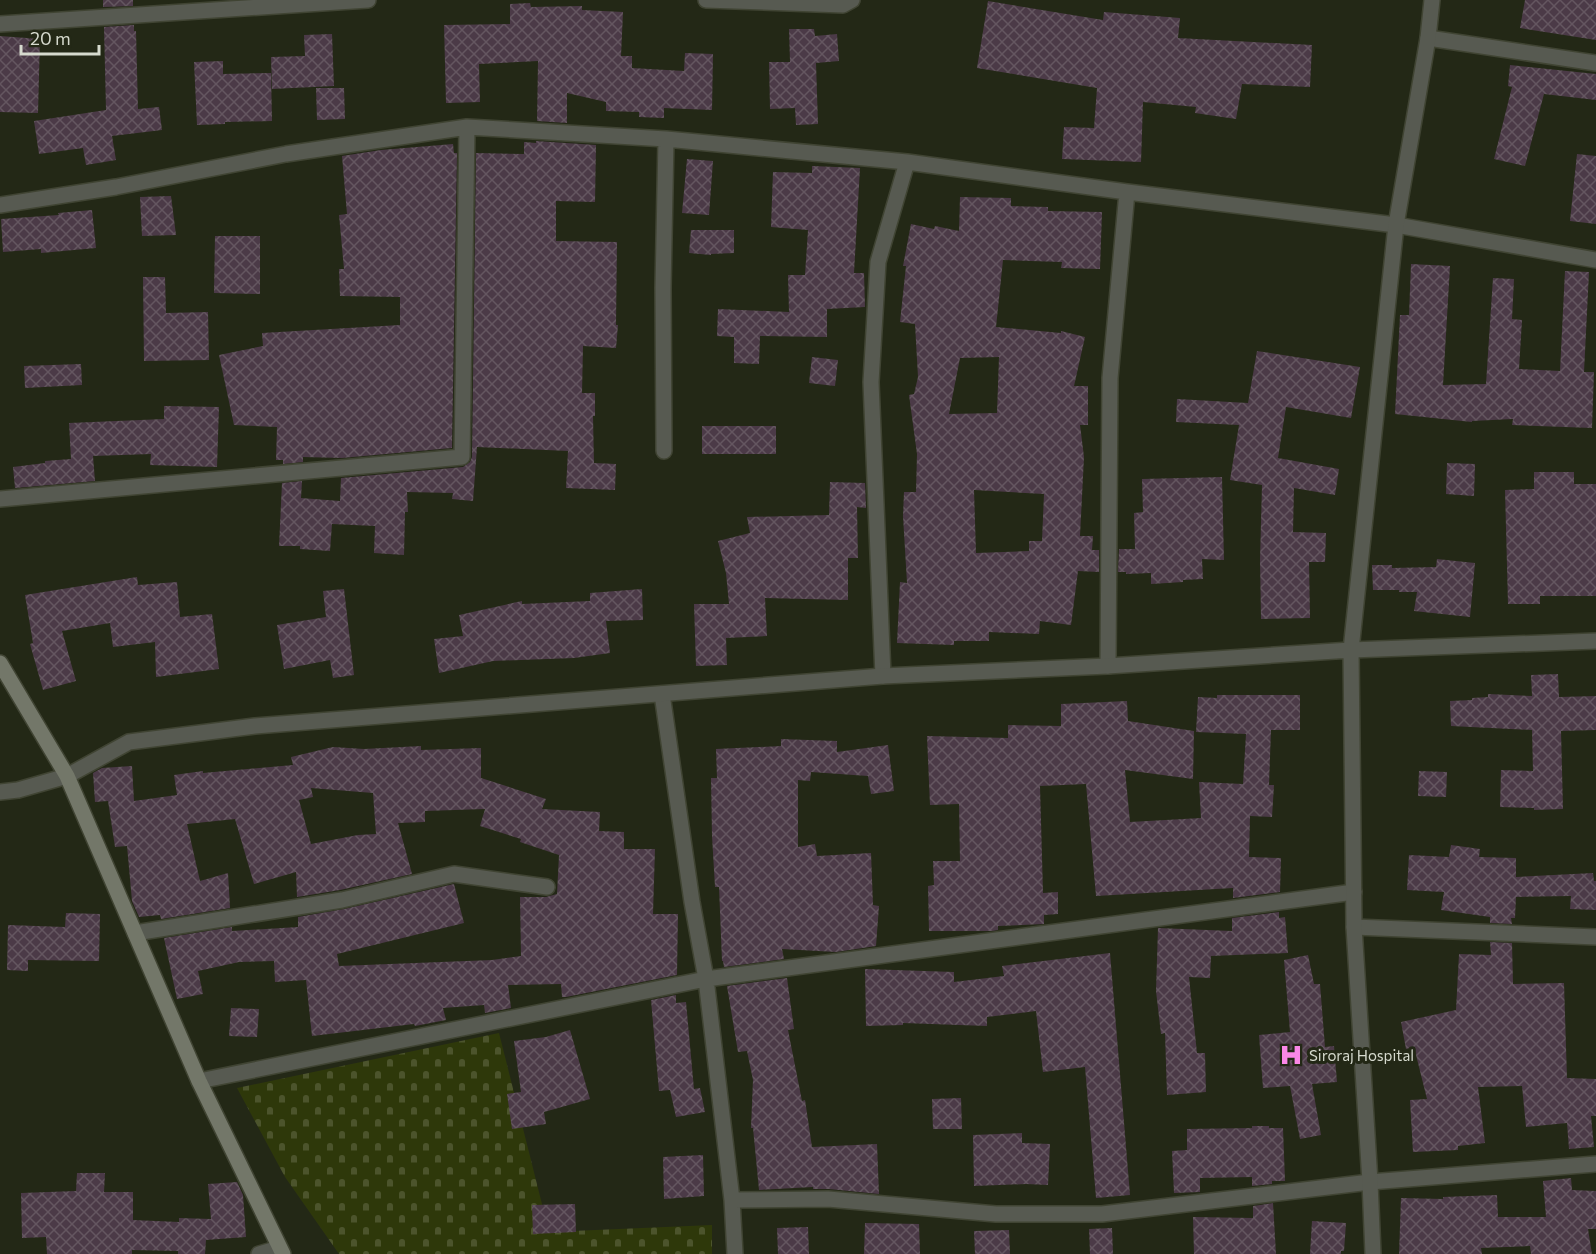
<svg xmlns="http://www.w3.org/2000/svg" width="1596" height="1254" font-family="Commissioner,sans-serif">
  <style>
    .cemetery { fill: url(#cemetery-stones) }
    .building { fill: url(#building-cross-hatch); fill-rule: evenodd }
    .lines { fill: none; stroke-linecap: round; stroke-linejoin: round }
    .minor-casing { stroke: #404433; stroke-width: 18 }
    .tertiary-casing { stroke: #404433; stroke-width: 18 }
    .secondary-casing { stroke: #404433; stroke-width: 18 }
    .minor { stroke: #575a51; stroke-width: 15 }
    .tertiary { stroke: #575a51; stroke-width: 15 }
    .secondary { stroke: #737769; stroke-width: 15 }
    .labels { text-anchor: middle; dominant-baseline: central; stroke-width: 6; stroke-linejoin: round; paint-order: stroke }
    .poi-label { font-size: 15px; fill: #d6dace; stroke: #232816; text-anchor: start }
  </style>
  <defs>
    <pattern id="cemetery-stones" width="16" height="16" patternUnits="userSpaceOnUse" patternTransform="scale(1.5)"><rect width="16" height="16" fill="#2e380a"/><path d="M2 7V4a2 2 0 0 1 4 0v3zM10 15v-3a2 2 0 0 1 4 0v3z" fill="#4c542c"/></pattern>
    <pattern id="building-cross-hatch" width="8" height="8" patternUnits="userSpaceOnUse" patternTransform="scale(1.5)"><rect width="8" height="8" fill="#4b3a47"/><path d="M0 0l8 8M0 8l8-8" fill="none" stroke="#645660"/></pattern>
  </defs>
  <rect width="100%" height="100%" fill="#232816"/>
  <!-- cemetery -->
  <path class="cemetery" d="M 499,1033 L 549,1232 L 712,1225 L 712,1254 L 339,1254 L 285,1177 L 237,1088 Z"/>
  <!-- building -->
  <path class="building" d="M 103,0 L 133,0 L 133,6 L 103,7 Z
    M 1525,0 L 1596,0 L 1596,40 L 1520,28 Z
    M 988,1 L 1103,20 L 1104,12 L 1180,18 L 1178,38 L 1312,45 L 1310,87 L 1242,84 L 1236,119 L 1195,113 L 1196,107 L 1143,102 L 1141,162 L 1062,159 L 1064,127 L 1094,128 L 1097,88 L 977,68 Z
    M 530,3 L 531,7 L 582,6 L 582,10 L 623,12 L 621,56 L 632,56 L 632,68 L 684,71 L 685,53 L 713,54 L 712,110 L 664,108 L 664,118 L 639,117 L 639,112 L 606,111 L 606,102 L 567,93 L 567,123 L 537,121 L 538,61 L 479,64 L 480,102 L 446,103 L 444,25 L 510,24 L 510,4 Z
    M 134,25 L 134,31 L 136,31 L 138,109 L 159,107 L 162,130 L 112,136 L 116,160 L 86,165 L 83,148 L 39,154 L 34,121 L 106,110 L 104,27 Z
    M 789,29 L 814,29 L 815,36 L 837,34 L 839,61 L 816,63 L 818,124 L 796,125 L 795,108 L 770,109 L 769,62 L 790,62 Z
    M 332,34 L 334,86 L 272,89 L 271,57 L 305,56 L 304,35 Z
    M 0,36 L 40,39 L 38,113 L 0,112 Z
    M 223,61 L 223,74 L 271,73 L 272,121 L 225,122 L 225,124 L 197,125 L 194,62 Z
    M 1510,65 L 1596,74 L 1596,100 L 1544,94 L 1525,166 L 1494,159 L 1512,87 L 1508,86 Z
    M 316,88 L 344,88 L 345,119 L 317,120 Z
    M 536,141 L 596,145 L 595,202 L 556,201 L 556,241 L 617,242 L 616,325 L 618,325 L 616,348 L 583,346 L 582,393 L 595,393 L 595,416 L 593,416 L 594,463 L 616,464 L 615,490 L 566,488 L 568,451 L 477,447 L 473,501 L 452,499 L 453,493 L 407,492 L 408,512 L 405,512 L 404,555 L 374,553 L 375,526 L 332,524 L 330,551 L 300,549 L 300,546 L 279,546 L 282,483 L 302,481 L 301,498 L 340,501 L 341,478 L 463,467 L 470,462 L 472,457 L 476,153 L 524,154 L 524,142 L 536,143 Z
    M 453,144 L 454,153 L 457,153 L 452,448 L 342,458 L 303,457 L 303,462 L 283,464 L 283,460 L 276,460 L 277,427 L 234,425 L 219,355 L 263,346 L 262,333 L 400,325 L 400,297 L 340,296 L 339,269 L 344,269 L 339,215 L 347,214 L 342,156 L 381,150 Z
    M 1577,154 L 1596,156 L 1596,224 L 1570,221 Z
    M 687,159 L 713,161 L 709,215 L 682,213 Z
    M 812,166 L 860,168 L 854,273 L 864,273 L 865,307 L 827,309 L 827,337 L 760,336 L 759,364 L 734,363 L 734,337 L 717,336 L 718,309 L 789,312 L 788,275 L 805,275 L 808,230 L 771,227 L 773,172 L 812,173 Z
    M 171,196 L 176,235 L 142,236 L 140,197 Z
    M 960,197 L 1011,198 L 1011,206 L 1048,207 L 1048,211 L 1102,212 L 1100,269 L 1061,268 L 1062,262 L 1003,260 L 996,327 L 1061,333 L 1061,331 L 1085,337 L 1074,386 L 1088,386 L 1088,425 L 1080,425 L 1084,457 L 1080,536 L 1093,536 L 1092,550 L 1099,550 L 1099,572 L 1078,571 L 1071,625 L 1040,621 L 1039,634 L 989,632 L 989,641 L 954,641 L 954,645 L 897,643 L 900,582 L 907,583 L 903,516 L 904,492 L 916,492 L 917,454 L 909,395 L 914,394 L 918,377 L 915,324 L 900,322 L 906,266 L 903,266 L 911,224 L 934,229 L 935,226 L 959,231 ZM 999,357 L 997,413 L 949,414 L 960,358 ZM 974,490 L 1044,494 L 1042,541 L 1029,541 L 1029,551 L 976,553 Z
    M 92,210 L 96,248 L 41,253 L 41,249 L 3,252 L 1,219 L 59,215 L 58,213 Z
    M 691,230 L 734,230 L 734,253 L 711,254 L 711,255 L 689,253 Z
    M 215,236 L 260,236 L 260,294 L 214,293 Z
    M 1411,264 L 1450,266 L 1443,385 L 1486,384 L 1493,278 L 1514,279 L 1512,319 L 1522,320 L 1519,369 L 1560,371 L 1565,271 L 1589,272 L 1584,372 L 1594,372 L 1592,428 L 1512,425 L 1513,419 L 1472,421 L 1472,422 L 1395,414 L 1400,315 L 1409,315 Z
    M 143,277 L 165,277 L 166,313 L 208,312 L 209,360 L 144,361 Z
    M 1257,351 L 1360,367 L 1351,418 L 1286,407 L 1278,458 L 1339,469 L 1335,495 L 1294,488 L 1293,532 L 1326,533 L 1325,562 L 1309,562 L 1310,618 L 1261,619 L 1260,560 L 1262,485 L 1230,480 L 1239,425 L 1176,422 L 1177,399 L 1248,403 Z
    M 812,357 L 838,360 L 835,386 L 809,383 Z
    M 81,364 L 82,385 L 25,388 L 24,366 Z
    M 164,406 L 219,407 L 217,467 L 150,465 L 151,454 L 93,456 L 95,481 L 15,488 L 13,467 L 45,463 L 45,461 L 71,459 L 69,423 L 164,419 Z
    M 702,426 L 776,426 L 776,454 L 702,454 Z
    M 1447,463 L 1475,464 L 1474,496 L 1446,494 Z
    M 1534,472 L 1574,472 L 1574,484 L 1596,484 L 1596,596 L 1540,596 L 1540,604 L 1508,604 L 1505,490 L 1534,489 Z
    M 1222,477 L 1224,560 L 1202,559 L 1203,579 L 1183,580 L 1183,582 L 1151,584 L 1151,573 L 1126,574 L 1126,572 L 1118,572 L 1119,549 L 1135,549 L 1134,513 L 1143,512 L 1142,479 Z
    M 830,482 L 865,483 L 866,508 L 857,507 L 858,558 L 848,558 L 848,600 L 765,598 L 767,636 L 726,638 L 727,665 L 696,666 L 694,604 L 729,604 L 726,573 L 718,541 L 750,533 L 747,517 L 829,515 Z
    M 1437,559 L 1475,563 L 1470,617 L 1414,611 L 1417,592 L 1399,592 L 1399,590 L 1373,590 L 1372,565 L 1392,565 L 1392,568 L 1436,567 Z
    M 137,577 L 138,585 L 177,582 L 180,617 L 212,614 L 219,669 L 156,677 L 155,642 L 113,647 L 110,623 L 62,631 L 76,681 L 43,690 L 30,644 L 33,643 L 25,595 Z
    M 344,589 L 354,675 L 333,678 L 330,660 L 284,669 L 277,625 L 326,617 L 323,591 Z
    M 642,589 L 643,620 L 606,621 L 610,653 L 574,658 L 493,661 L 439,673 L 434,639 L 463,636 L 459,615 L 522,601 L 522,604 L 590,601 L 590,593 Z
    M 1558,674 L 1559,697 L 1596,696 L 1596,730 L 1561,731 L 1563,809 L 1534,810 L 1534,808 L 1500,807 L 1501,770 L 1533,771 L 1532,730 L 1451,726 L 1450,701 L 1472,700 L 1472,698 L 1488,697 L 1488,694 L 1532,696 L 1531,675 Z
    M 1217,695 L 1300,695 L 1300,730 L 1271,730 L 1269,785 L 1274,785 L 1272,817 L 1250,816 L 1249,857 L 1281,858 L 1280,892 L 1233,898 L 1233,888 L 1096,896 L 1086,784 L 1040,786 L 1043,893 L 1058,892 L 1058,914 L 1044,915 L 1044,924 L 998,926 L 998,930 L 992,931 L 929,931 L 928,886 L 934,885 L 933,861 L 960,861 L 959,804 L 930,805 L 927,736 L 1008,738 L 1008,725 L 1061,726 L 1061,704 L 1127,701 L 1128,721 L 1194,731 L 1193,779 L 1125,770 L 1130,822 L 1201,818 L 1199,782 L 1243,784 L 1246,734 L 1196,732 L 1198,697 L 1217,698 Z
    M 781,739 L 837,741 L 837,752 L 888,745 L 894,791 L 871,794 L 868,776 L 811,772 L 810,781 L 798,780 L 798,847 L 815,844 L 817,856 L 871,853 L 873,905 L 879,906 L 876,946 L 836,952 L 782,949 L 784,959 L 724,967 L 723,961 L 722,961 L 719,887 L 715,887 L 712,836 L 711,778 L 717,778 L 716,749 L 781,746 Z
    M 421,746 L 421,750 L 481,748 L 481,778 L 546,799 L 542,809 L 600,812 L 599,831 L 624,832 L 624,849 L 655,849 L 653,914 L 678,914 L 677,975 L 566,997 L 562,997 L 561,984 L 508,985 L 511,1008 L 485,1013 L 484,1005 L 443,1008 L 446,1020 L 415,1026 L 414,1024 L 312,1036 L 306,980 L 275,982 L 274,961 L 239,962 L 198,971 L 203,994 L 177,999 L 164,938 L 232,927 L 232,931 L 298,927 L 298,917 L 344,909 L 454,884 L 464,923 L 337,954 L 339,966 L 492,960 L 521,956 L 520,897 L 546,897 L 557,894 L 559,855 L 520,842 L 521,839 L 480,826 L 485,809 L 425,811 L 425,822 L 398,823 L 412,874 L 340,890 L 297,897 L 296,872 L 254,884 L 235,819 L 187,824 L 200,881 L 228,873 L 230,908 L 161,919 L 160,915 L 139,917 L 132,901 L 127,846 L 115,847 L 108,801 L 95,802 L 93,773 L 102,768 L 132,766 L 134,801 L 177,795 L 174,775 L 203,771 L 203,773 L 293,765 L 291,757 L 333,747 L 364,749 ZM 311,788 L 373,793 L 376,834 L 358,835 L 311,844 L 299,800 L 313,797 Z
    M 1419,771 L 1447,772 L 1446,797 L 1418,796 Z
    M 1451,845 L 1480,849 L 1479,857 L 1516,858 L 1516,877 L 1593,873 L 1594,881 L 1596,881 L 1596,910 L 1570,909 L 1571,896 L 1516,897 L 1515,918 L 1511,918 L 1512,924 L 1490,923 L 1490,917 L 1441,910 L 1444,892 L 1407,890 L 1409,855 L 1449,857 Z
    M 1279,912 L 1279,918 L 1285,917 L 1288,953 L 1211,956 L 1210,978 L 1189,977 L 1197,1053 L 1205,1053 L 1206,1092 L 1167,1095 L 1165,1033 L 1161,1034 L 1156,991 L 1158,928 L 1232,931 L 1232,918 Z
    M 66,913 L 100,914 L 99,961 L 28,960 L 28,971 L 7,970 L 8,925 L 65,927 Z
    M 1490,942 L 1512,943 L 1513,984 L 1564,983 L 1567,1078 L 1596,1079 L 1596,1116 L 1591,1116 L 1594,1147 L 1569,1149 L 1567,1123 L 1526,1127 L 1522,1086 L 1478,1087 L 1485,1143 L 1458,1146 L 1458,1150 L 1413,1152 L 1410,1100 L 1427,1099 L 1414,1047 L 1406,1049 L 1401,1022 L 1456,1010 L 1459,954 L 1491,955 Z
    M 1110,953 L 1130,1195 L 1096,1198 L 1085,1067 L 1043,1072 L 1036,1011 L 987,1017 L 987,1026 L 903,1023 L 903,1025 L 866,1026 L 865,969 L 954,972 L 954,982 L 1004,976 L 1002,966 Z
    M 1308,955 L 1314,984 L 1320,984 L 1325,1047 L 1334,1046 L 1337,1082 L 1312,1084 L 1321,1135 L 1300,1139 L 1290,1086 L 1263,1088 L 1259,1035 L 1290,1032 L 1284,960 Z
    M 787,978 L 794,1029 L 788,1030 L 802,1101 L 805,1100 L 812,1147 L 877,1144 L 879,1194 L 829,1189 L 813,1189 L 813,1187 L 759,1190 L 753,1128 L 751,1128 L 753,1080 L 747,1051 L 738,1052 L 727,986 Z
    M 676,995 L 676,1003 L 686,1002 L 694,1089 L 700,1088 L 705,1112 L 676,1117 L 670,1090 L 659,1091 L 651,1000 Z
    M 231,1008 L 259,1009 L 257,1037 L 229,1036 Z
    M 570,1030 L 590,1099 L 544,1112 L 546,1124 L 512,1129 L 507,1094 L 521,1092 L 514,1041 L 546,1037 Z
    M 961,1098 L 962,1129 L 933,1129 L 932,1099 Z
    M 1252,1126 L 1269,1126 L 1269,1128 L 1283,1128 L 1285,1181 L 1272,1181 L 1272,1184 L 1252,1186 L 1252,1177 L 1200,1178 L 1200,1192 L 1174,1193 L 1172,1151 L 1187,1150 L 1187,1129 L 1252,1128 Z
    M 1022,1133 L 1022,1143 L 1050,1144 L 1048,1185 L 1026,1184 L 974,1186 L 973,1135 Z
    M 703,1155 L 704,1196 L 664,1199 L 663,1157 Z
    M 77,1173 L 105,1173 L 104,1192 L 133,1192 L 133,1220 L 179,1222 L 179,1218 L 211,1219 L 208,1184 L 237,1182 L 243,1195 L 246,1237 L 206,1240 L 205,1254 L 178,1254 L 178,1251 L 132,1250 L 132,1254 L 47,1254 L 46,1237 L 22,1238 L 21,1193 L 76,1191 Z
    M 1571,1178 L 1572,1190 L 1596,1191 L 1596,1229 L 1588,1229 L 1592,1254 L 1531,1254 L 1530,1246 L 1481,1248 L 1482,1254 L 1399,1254 L 1401,1198 L 1443,1199 L 1443,1197 L 1497,1195 L 1498,1217 L 1546,1217 L 1543,1181 Z
    M 1273,1203 L 1276,1254 L 1194,1254 L 1193,1217 L 1253,1218 L 1253,1206 Z
    M 575,1204 L 576,1232 L 533,1234 L 532,1205 Z
    M 1312,1221 L 1346,1223 L 1344,1251 L 1341,1251 L 1341,1254 L 1310,1254 Z
    M 865,1223 L 919,1224 L 920,1254 L 864,1254 Z
    M 808,1227 L 809,1254 L 778,1254 L 777,1228 Z
    M 1112,1228 L 1113,1254 L 1090,1254 L 1089,1229 Z
    M 1009,1230 L 1010,1254 L 975,1254 L 974,1231 Z"/>
  <g class="lines">
    <!-- minor casing -->
    <g class="minor-casing">
      <path id="minor" d="M 706,0 L 843,5 L 852,0
        M 0,24 L 368,0
        M 1428,38 L 1596,63
        M 0,205 L 116,187 L 286,154 L 467,127 L 666,139 L 907,162 L 1127,192 L 1396,225 L 1596,260
        M 664,451 L 663,288 L 666,139
        M 0,499 L 462,457 L 467,127
        M 1108,666 L 1110,378 L 1127,192
        M 883,676 L 871,382 L 878,262 L 907,162
        M 662,694 L 692,902 L 706,979 L 732,1200 L 735,1254
        M 1354,927 L 1596,937
        M 135,933 L 342,900 L 454,874 L 547,887
        M 199,1081 L 706,979 L 1354,892
        M 732,1200 L 828,1199 L 996,1214 L 1102,1214 L 1370,1182 L 1596,1164
        M 259,1254 L 279,1248"/>
    </g>
    <!-- tertiary casing -->
    <g class="tertiary-casing">
      <path id="tertiary" d="M 0,792 L 18,790 L 67,776 L 129,742 L 255,726 L 883,676 L 1108,666 L 1351,650 L 1596,641
        M 1373,1254 L 1370,1182 L 1354,927 L 1351,650 L 1396,225 L 1428,38 L 1432,0"/>
    </g>
    <!-- secondary casing -->
    <g class="secondary-casing">
      <path id="secondary" d="M 0,663 L 67,776 L 199,1081 L 283,1254"/>
    </g>
    <!-- minor -->
    <use href="#minor" class="minor"/>
    <!-- tertiary -->
    <use href="#tertiary" class="tertiary"/>
    <!-- secondary -->
    <use href="#secondary" class="secondary"/>
  </g>
  <!-- icons -->
  <defs>
    <g id="hospital-bare" transform="scale(1.8)"><path d="M-5-5h3v3.5h4V-5h3V5h-3V1.5h-4V5h-3Z" fill="#fa87e7" stroke="#232816" stroke-width="2.5" paint-order="stroke"/></g>
  </defs>
  <g fill-rule="evenodd">
    <use href="#hospital-bare" x="1291" y="1055"/>
  </g>
  <g class="labels">
    <!-- poi labels -->
    <g class="poi-label">
      <text x="1309" y="1055">Siroraj Hospital</text>
    </g>
  </g>
  <!-- scale -->
  <path d="M21 45v9h78v-9" fill="none" stroke="#d6dace" stroke-width="3"/>
  <text x="30" y="45" font-size="18" fill="#d6dace" stroke="#232816" stroke-width="4.5" paint-order="stroke">20 m</text>
</svg>
